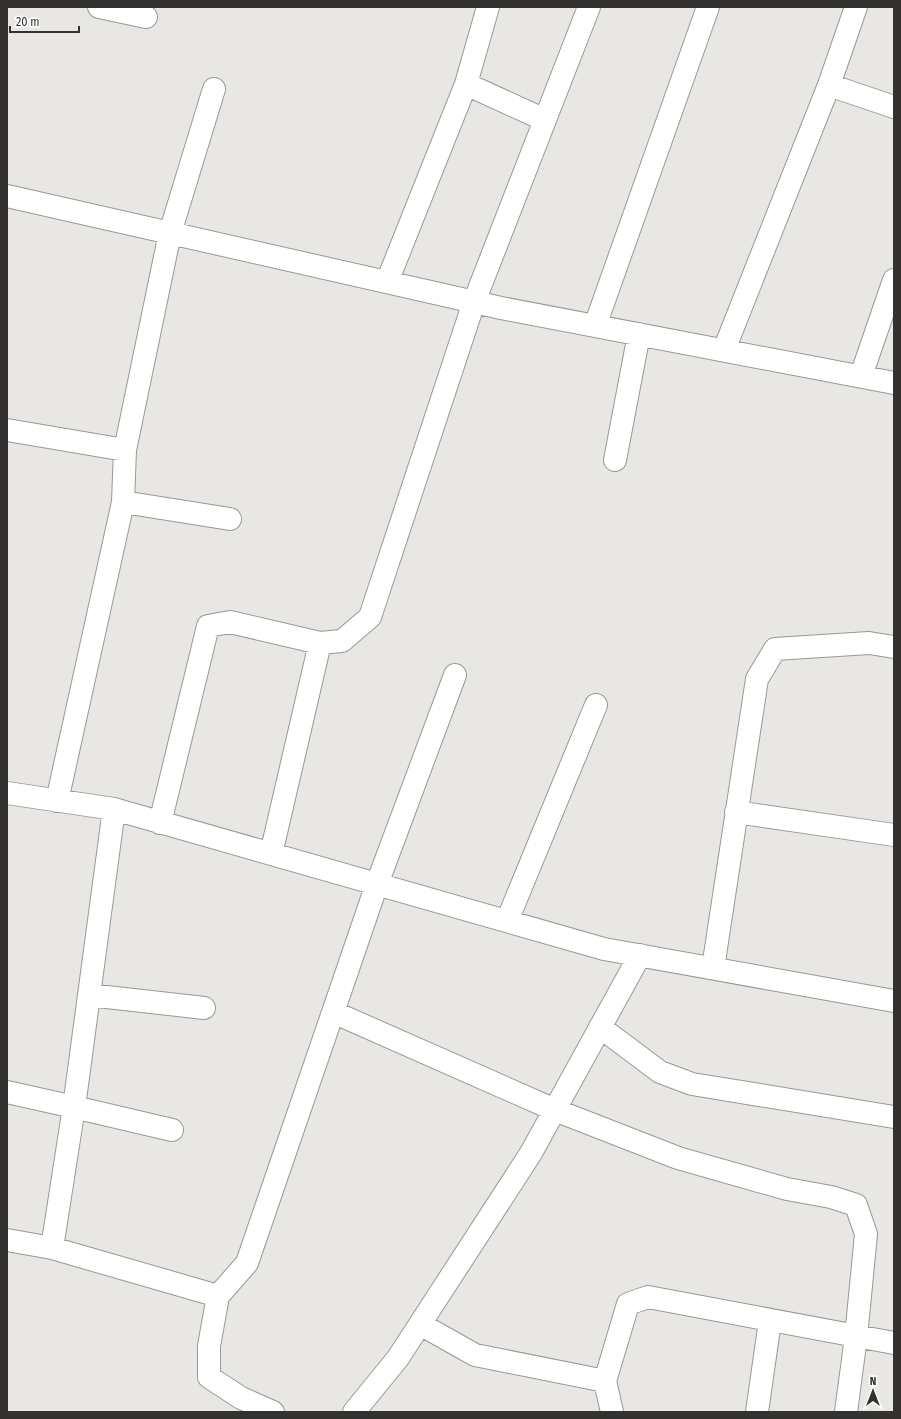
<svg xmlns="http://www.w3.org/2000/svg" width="901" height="1419" font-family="'Fira Sans Condensed',sans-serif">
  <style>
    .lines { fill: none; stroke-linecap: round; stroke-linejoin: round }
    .street-casing { stroke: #9a9894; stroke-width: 24 }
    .street { stroke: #fff; stroke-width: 22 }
  </style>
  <rect width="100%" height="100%" fill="#e9e7e3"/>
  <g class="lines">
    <!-- street casing -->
    <g class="street-casing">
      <path id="street" d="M 99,7 L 146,17
        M 466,84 L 545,120
        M 829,85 L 894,107
        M 7,196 L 501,308 L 894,383
        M 387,282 L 466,84 L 488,7
        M 595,326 L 708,7
        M 724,350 L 829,85 L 856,7
        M 861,376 L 894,280
        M 7,430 L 125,450
        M 615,460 L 639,334
        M 123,502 L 230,519
        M 7,793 L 114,809 L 604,949 L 894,1001
        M 57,801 L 123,502 L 125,450 L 170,233 L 214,89
        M 736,812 L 894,835
        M 160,823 L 208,626 L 230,622 L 320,643
        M 271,854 L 320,643 L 342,641 L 370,617 L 474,302 L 589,7
        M 507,921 L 596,705
        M 713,968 L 757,679 L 775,649 L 869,643 L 894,647
        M 89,995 L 204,1008
        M 333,1012 L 555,1110 L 678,1158 L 787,1189 L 831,1197 L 856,1205 L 866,1234 L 856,1337 L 846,1412
        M 600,1027 L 660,1072 L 692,1084 L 894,1117
        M 7,1092 L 74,1107 L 114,809
        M 7,1240 L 52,1248 L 218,1296
        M 52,1248 L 74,1107 L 172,1130
        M 420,1324 L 475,1355 L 605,1381
        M 273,1412 L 241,1398 L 209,1377 L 209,1346 L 218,1296 L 247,1263 L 377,884 L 455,675
        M 354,1412 L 398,1358 L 531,1153 L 640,955
        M 612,1412 L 605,1381 L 628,1304 L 648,1297 L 894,1343
        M 757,1412 L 770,1321"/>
    </g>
    <!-- street -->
    <use href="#street" class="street"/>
  </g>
  <!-- border -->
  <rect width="901" height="1419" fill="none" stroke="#333231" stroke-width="16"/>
  <!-- north arrow -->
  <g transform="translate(873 1391)" stroke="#ffffff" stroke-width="3" paint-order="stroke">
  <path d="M0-3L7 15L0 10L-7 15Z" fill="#333231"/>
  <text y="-6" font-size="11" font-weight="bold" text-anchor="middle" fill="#333231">N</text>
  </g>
  <!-- scale -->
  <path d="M10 26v6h69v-6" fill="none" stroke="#333231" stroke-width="2"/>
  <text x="16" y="26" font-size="12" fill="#333231" stroke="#ffffff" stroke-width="3" paint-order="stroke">20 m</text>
</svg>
